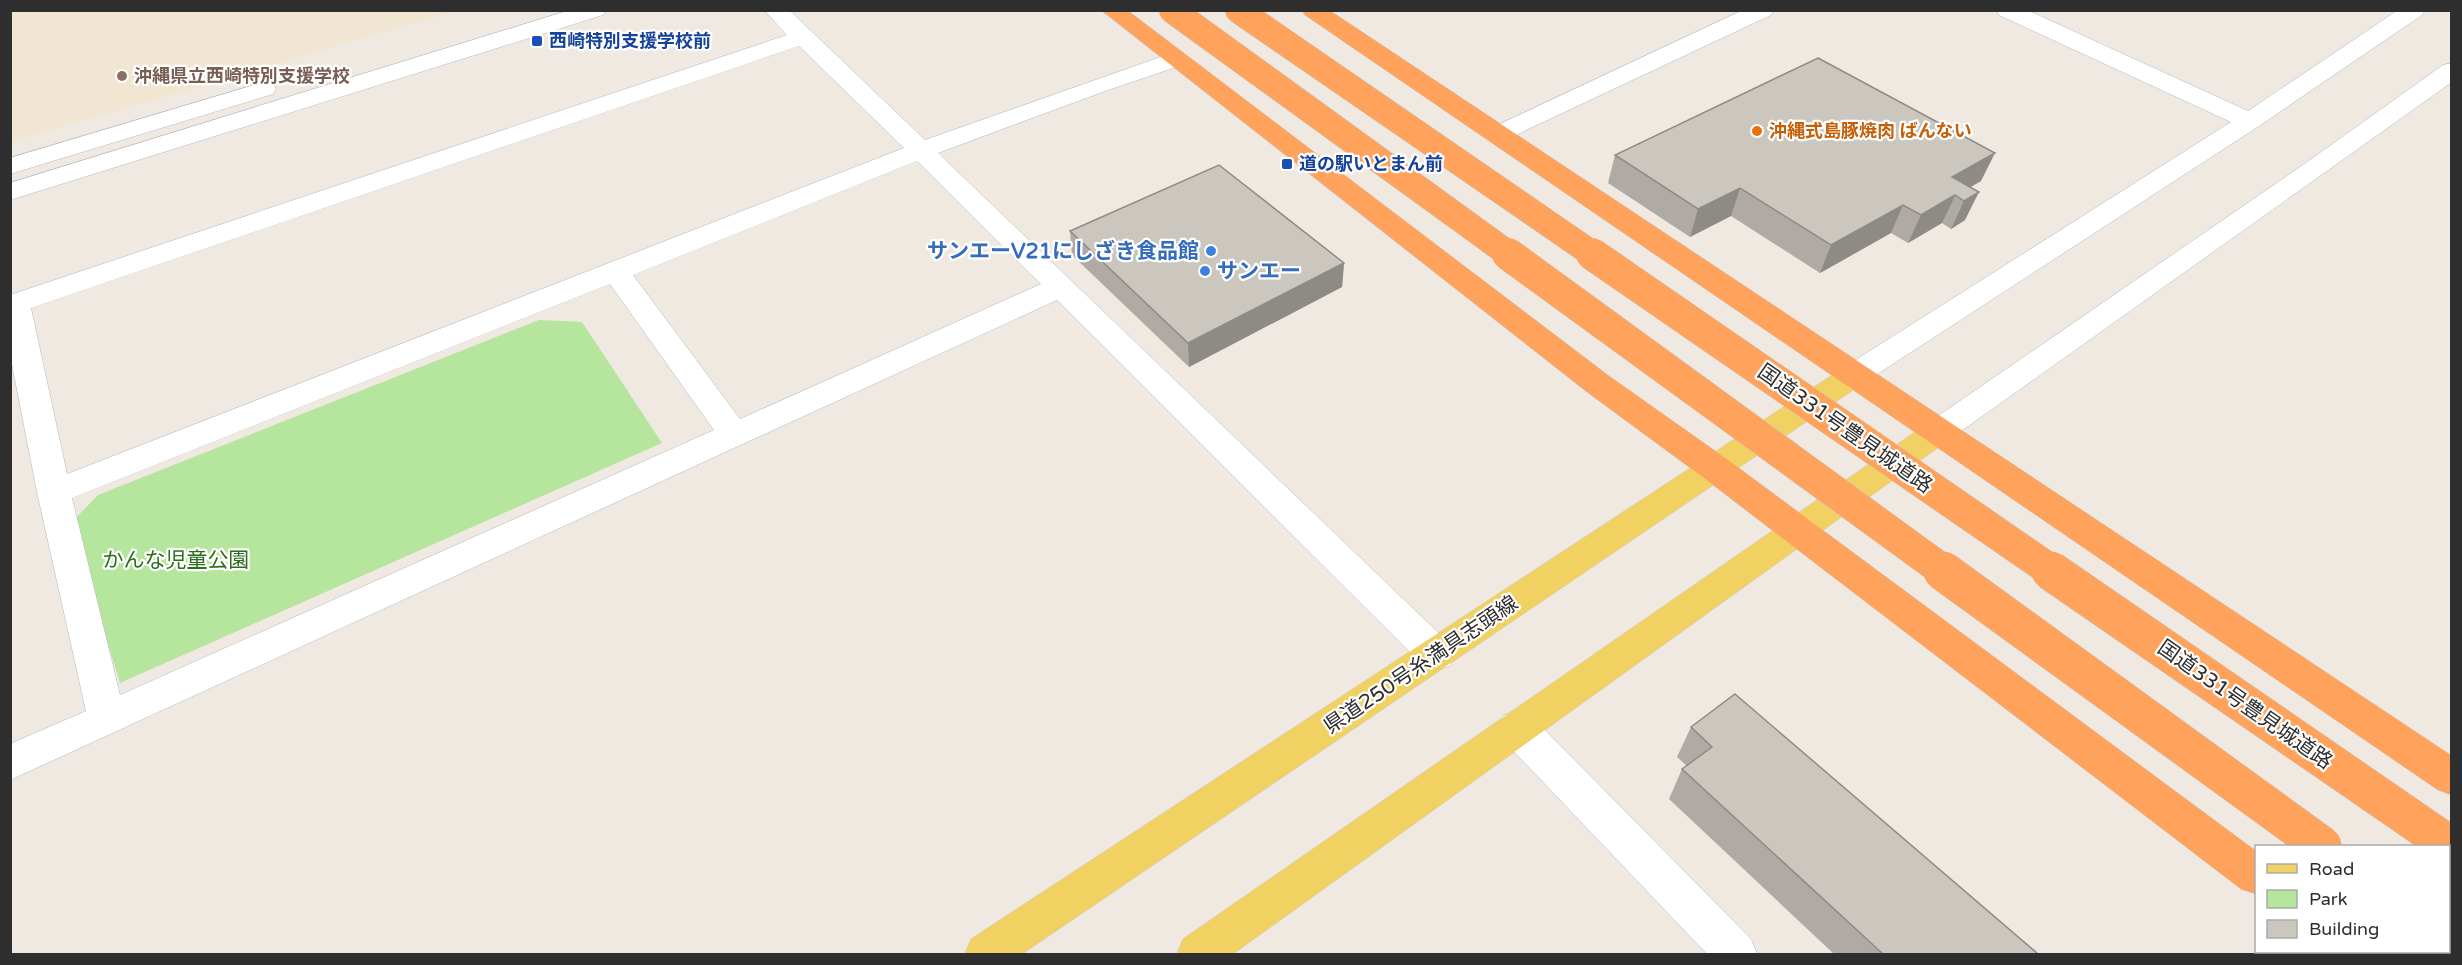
<svg xmlns="http://www.w3.org/2000/svg" width="2462" height="965" font-family="'Varela Round','Noto Sans JP',sans-serif">
  <style>
    .education { fill: #f0e6d1 }
    .green { fill: #b6e59e }
    .lines { fill: none; stroke-linecap: round; stroke-linejoin: round }
    .minor-casing { stroke: #b4b7c1; stroke-width: 1 }
    .major-casing { stroke: #c9c9c9; stroke-width: 1 }
    .highway-casing { stroke: #c9c9c9; stroke-width: 1 }
    .minor { fill: #fff; fill-rule: evenodd }
    .major { fill: #f2d163; fill-rule: evenodd }
    .highway { fill: #ffa35c; fill-rule: evenodd }
    .highway-bridge-far2-casing { stroke: #c9c9c9; stroke-width: 27; stroke-linecap: butt }
    .highway-bridge-far1-casing { stroke: #c9c9c9; stroke-width: 33; stroke-linecap: butt }
    .highway-bridge-casing { stroke: #c9c9c9; stroke-width: 40; stroke-linecap: butt }
    .highway-bridge-far2 { stroke: #ffa35c; stroke-width: 26 }
    .highway-bridge-far1 { stroke: #ffa35c; stroke-width: 32 }
    .highway-bridge { stroke: #ffa35c; stroke-width: 39 }
    .wall { fill: #afaba4 }
    .shaded-wall { fill: #8e8b86 }
    .building { fill: #cbc7bf; stroke: #8e8b86; stroke-width: 1.5 }
    .transit-dot { fill: #1a4fb4; stroke: #fff; stroke-width: 2 }
    .education-dot { fill: #8d6e63; stroke: #fff; stroke-width: 2 }
    .food-dot { fill: #e8710a; stroke: #fff; stroke-width: 2 }
    .shop-dot { fill: #3f7fe0; stroke: #fff; stroke-width: 2 }
    .labels { text-anchor: middle; dominant-baseline: central; stroke-width: 4.5; stroke-linejoin: round; paint-order: stroke }
    .far-transit-label { font-size: 18px; font-weight: bold; fill: #164399; stroke: #fff; text-anchor: start }
    .far-education-label { font-size: 18px; font-weight: bold; fill: #785e54; stroke: #fff; text-anchor: start }
    .far-food-label { font-size: 18px; font-weight: bold; fill: #c56008; stroke: #fff; text-anchor: start }
    .shop-label { font-size: 21px; font-weight: bold; fill: #366cbe; stroke: #fff; text-anchor: end }
    .street-label { font-size: 21px; fill: #2e2e2e; stroke: #fff }
    .park-label { font-size: 21px; fill: #2c6e1b; stroke: #fff }
  </style>
  <rect width="100%" height="100%" fill="#efe9e1"/>
  <!-- education -->
  <path class="education" d="M 11,10 L 455,10 L 455,11 L 11,142 Z"/>
  <!-- green -->
  <path class="green" d="M 539,320 L 582,322 L 662,443 L 120,683 L 71,523 L 98,495 Z"/>
  <g class="lines">
    <!-- minor casing -->
    <g class="minor-casing">
      <path id="minor" d="M 570,10 L 606,10 L 603,15 L 10,200 L 10,183 Z
        M 764,10 L 789,10 L 925,140 L 1169,54 L 1177,52 L 1185,54 L 1189,59 L 1185,64 L 1108,90 L 938,153 L 1450,644 L 1455,655 L 1450,666 L 1437,670 L 1424,666 L 1057,300 L 10,780 L 10,744 L 86,711 L 37,492 L 10,354 L 10,295 L 787,35 ZM 799,46 L 904,148 L 67,474 L 31,308 ZM 917,161 L 1041,284 L 740,419 L 633,275 ZM 610,284 L 714,430 L 120,695 L 72,498 Z
        M 1743,10 L 1774,10 L 1771,15 L 1505,140 L 1496,143 L 1487,140 L 1483,135 L 1487,130 Z
        M 1996,10 L 2027,10 L 2248,111 L 2398,10 L 2425,10 L 2422,15 L 2259,126 L 1865,382 L 1854,386 L 1843,382 L 1839,375 L 1843,368 L 2231,122 L 1999,15 Z
        M 2452,63 L 2452,82 L 1950,439 L 1939,442 L 1928,439 L 1923,431 L 1928,423 L 2310,160 L 2443,65 Z
        M 264,82 L 273,84 L 276,89 L 273,94 L 10,174 L 10,158 Z
        M 1517,711 L 1531,716 L 1751,939 L 1757,954 L 1707,954 L 1503,740 L 1498,728 L 1503,716 Z"/>
    </g>
    <!-- major casing -->
    <g class="major-casing">
      <path id="major" d="M 1854,364 L 1865,368 L 1869,375 L 1865,382 L 1022,954 L 965,954 L 971,939 L 1843,368 Z
        M 1939,420 L 1950,423 L 1955,431 L 1950,439 L 1233,954 L 1177,954 L 1183,939 L 1928,423 Z"/>
    </g>
    <!-- highway casing -->
    <g class="highway-casing">
      <path id="highway" d="M 1101,10 L 1127,10 L 1609,376 L 1728,460 L 2256,851 L 2256,894 L 2241,889 L 1704,478 L 1587,392 Z
        M 1302,10 L 1329,10 L 2452,756 L 2452,795 L 2438,790 L 1305,15 Z
        M 2448,918 L 2452,919 L 2452,954 L 2435,954 L 2432,952 L 2448,952 Z
        M 2336,952 L 2383,952 L 2384,954 L 2338,954 Z"/>
    </g>
    <!-- minor -->
    <use href="#minor" class="minor"/>
    <!-- major -->
    <use href="#major" class="major"/>
    <!-- highway -->
    <use href="#highway" class="highway"/>
    <!-- highway-bridge-far2 casing -->
    <g class="highway-bridge-far2-casing">
      <path id="highway-bridge-far2" d="M 1172,10 L 1510,255
        M 1238,10 L 1594,255"/>
    </g>
    <!-- highway-bridge-far1 casing -->
    <g class="highway-bridge-far1-casing">
      <path id="highway-bridge-far1" d="M 1508,254 L 1945,572
        M 1592,254 L 2053,572"/>
    </g>
    <!-- highway-bridge casing -->
    <g class="highway-bridge-casing">
      <path id="highway-bridge" d="M 1943,571 L 2322,846
        M 2051,571 L 2452,847"/>
    </g>
    <!-- highway-bridge-far2 -->
    <use href="#highway-bridge-far2" class="highway-bridge-far2"/>
    <!-- highway-bridge-far1 -->
    <use href="#highway-bridge-far1" class="highway-bridge-far1"/>
    <!-- highway-bridge -->
    <use href="#highway-bridge" class="highway-bridge"/>
  </g>
  <!-- wall -->
  <path class="wall" d="M 1615,155 L 1981,181 L 1970,187 L 1965,220 L 1951,229 L 1942,223 L 1908,243 L 1891,233 L 1820,273 L 1731,216 L 1690,237 L 1608,183 Z
    M 1070,231 L 1344,263 L 1342,287 L 1189,367 L 1072,255 Z
    M 1691,727 L 2038,954 L 1834,954 L 1669,799 L 1682,769 L 1687,766 L 1677,757 Z"/>
  <!-- shaded-wall -->
  <path class="shaded-wall" d="M 1995,153 L 1981,181 L 1955,196 L 1942,223 L 1908,243 L 1921,215 L 1952,177 Z
    M 1740,188 L 1731,216 L 1690,237 L 1698,209 Z
    M 1979,192 L 1965,220 L 1951,229 L 1964,201 Z
    M 1903,205 L 1891,233 L 1820,273 L 1831,245 Z
    M 1344,263 L 1342,287 L 1189,367 L 1188,343 Z"/>
  <!-- building -->
  <path class="building" d="M 1818,58 L 1995,153 L 1952,177 L 1979,192 L 1964,201 L 1955,195 L 1921,215 L 1903,205 L 1831,245 L 1740,188 L 1698,209 L 1615,155 Z
    M 1219,165 L 1344,263 L 1188,343 L 1070,231 Z
    M 1735,694 L 2038,954 L 1883,954 L 1682,769 L 1712,747 L 1691,727 Z"/>
  <!-- markers -->
  <g class="transit-dot">
    <rect x="531" y="35" width="12" height="12" rx="3"/>
    <rect x="1281" y="158" width="12" height="12" rx="3"/>
  </g>
  <circle class="education-dot" cx="122" cy="76" r="6"/>
  <circle class="food-dot" cx="1757" cy="131" r="6"/>
  <g class="shop-dot">
    <circle cx="1211" cy="251" r="6"/>
    <circle cx="1205" cy="271" r="6"/>
  </g>
  <g class="labels">
    <!-- far-transit labels -->
    <g class="far-transit-label">
      <text x="549" y="41">西崎特別支援学校前</text>
      <text x="1299" y="164">道の駅いとまん前</text>
    </g>
    <!-- far-education labels -->
    <g class="far-education-label">
      <text x="134" y="76">沖縄県立西崎特別支援学校</text>
    </g>
    <!-- far-food labels -->
    <g class="far-food-label">
      <text x="1769" y="131">沖縄式島豚焼肉 ばんない</text>
    </g>
    <!-- shop labels -->
    <g class="shop-label">
      <text x="1199" y="251">サンエーV21にしざき食品館</text>
      <text x="1217" y="271" text-anchor="start">サンエー</text>
    </g>
    <!-- street labels -->
    <g class="street-label">
      <text transform="translate(1845 429) rotate(35)">国道331号豊見城道路</text>
      <text transform="translate(1421 665) rotate(-34)">県道250号糸満具志頭線</text>
      <text transform="translate(2245 705) rotate(35)">国道331号豊見城道路</text>
    </g>
    <!-- park labels -->
    <g class="park-label">
      <text x="176" y="560">かんな児童公園</text>
    </g>
  </g>
  <!-- border -->
  <rect width="2462" height="965" fill="none" stroke="#2e2e2e" stroke-width="24"/>
  <!-- legend -->
  <rect x="2255" y="845" width="195" height="108" fill="#ffffff" stroke="#ababab" stroke-width="1.5"/>
  <rect x="2267" y="864" width="30" height="9" fill="#f2d163" stroke="#ababab" stroke-width="1.5"/>
  <text x="2309" y="875" font-size="18" fill="#2e2e2e">Road</text>
  <rect x="2267" y="890" width="30" height="18" fill="#b6e59e" stroke="#ababab" stroke-width="1.5"/>
  <text x="2309" y="905" font-size="18" fill="#2e2e2e">Park</text>
  <rect x="2267" y="920" width="30" height="18" fill="#cbc7bf" stroke="#ababab" stroke-width="1.5"/>
  <text x="2309" y="935" font-size="18" fill="#2e2e2e">Building</text>
</svg>
